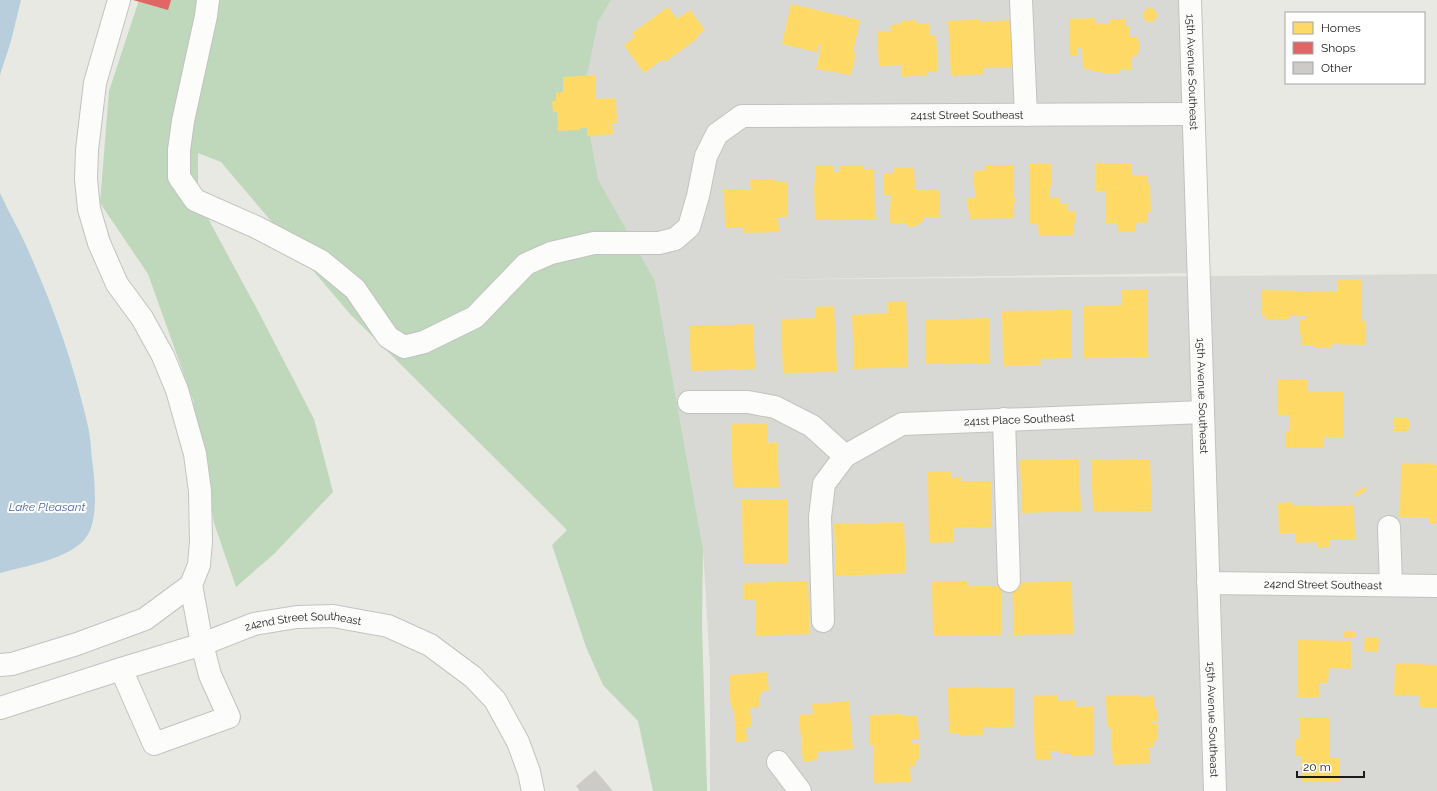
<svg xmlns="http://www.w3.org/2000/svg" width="1437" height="791" font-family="Raleway,sans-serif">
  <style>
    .residential { fill: #d8d8d5 }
    .forest { fill: #bfd7ba }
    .water { fill: #b8cedc }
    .homes { fill: #ffd966 }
    .shops { fill: #e06666 }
    .building { fill: #cccbc7 }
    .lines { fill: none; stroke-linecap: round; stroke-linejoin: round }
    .minor-casing { stroke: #c2c2c0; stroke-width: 24 }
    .minor { stroke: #fcfcfb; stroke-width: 22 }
    .labels { text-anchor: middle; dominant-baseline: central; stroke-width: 4; stroke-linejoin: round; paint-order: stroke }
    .street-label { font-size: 11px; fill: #1b1b1b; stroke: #fff }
    .water-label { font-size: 12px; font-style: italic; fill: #4e69a4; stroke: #fff }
  </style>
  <rect width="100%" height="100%" fill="#e9e9e4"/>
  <!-- residential -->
  <path class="residential" d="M 611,0 L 1189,0 L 1198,273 L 739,280 L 1437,274 L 1437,791 L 710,791 L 710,668 L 703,549 L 655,281 L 598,179 L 583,96 L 598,22 Z"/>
  <!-- forest -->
  <path class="forest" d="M 139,0 L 611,0 L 598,22 L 583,96 L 598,179 L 655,281 L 703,549 L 702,626 L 707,791 L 653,791 L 638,721 L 603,685 L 586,647 L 552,545 L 567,530 L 350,314 L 221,162 L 198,153 L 198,200 L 257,309 L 314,419 L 333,492 L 274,554 L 236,587 L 214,523 L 193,400 L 148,274 L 100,203 L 109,91 Z"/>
  <!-- water -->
  <path class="water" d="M 0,0 L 21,0 L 11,41 L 0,75 Z
    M 0,193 C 10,215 23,236 32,259 C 55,311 74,366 87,422 C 91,437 91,453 93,467 C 95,485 98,520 87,536 C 72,559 25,566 0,573 Z"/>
  <!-- homes -->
  <path class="homes" d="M 791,4 L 860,20 L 853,52 L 856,53 L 851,75 L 816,69 L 821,46 L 818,45 L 817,52 L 782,44 Z
    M 668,7 L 677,19 L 690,10 L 705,30 L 697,36 L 698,38 L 665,62 L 663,59 L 644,73 L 624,45 L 635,37 L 632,33 Z
    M1143 15a7 7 0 1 1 14 0a7 7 0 1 1-14 0Z
    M 1095,18 L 1095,23 L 1109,23 L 1109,19 L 1126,19 L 1126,26 L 1130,26 L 1130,37 L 1138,37 L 1138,41 L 1140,41 L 1140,51 L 1138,51 L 1138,56 L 1131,57 L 1131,69 L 1120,69 L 1120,73 L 1102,73 L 1102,65 L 1101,65 L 1101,72 L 1092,72 L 1092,69 L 1083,69 L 1082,48 L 1078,48 L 1078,56 L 1069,56 L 1069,19 Z
    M 979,19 L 979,22 L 1014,20 L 1017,67 L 983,68 L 983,74 L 951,76 L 948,21 Z
    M 916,20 L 917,24 L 929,24 L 929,35 L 936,35 L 938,72 L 927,72 L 927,75 L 902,77 L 901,65 L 879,66 L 877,31 L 891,31 L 890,25 L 902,24 L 902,21 Z
    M 595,75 L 596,99 L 616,98 L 617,123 L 612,123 L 613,134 L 587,136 L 587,128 L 580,128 L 580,130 L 558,131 L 557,112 L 553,112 L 552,101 L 556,101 L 556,93 L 563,92 L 563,77 Z
    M 1035,163 L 1051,164 L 1052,187 L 1049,187 L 1049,198 L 1060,197 L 1060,204 L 1068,204 L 1068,211 L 1076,211 L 1076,223 L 1074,223 L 1074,235 L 1039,236 L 1038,224 L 1030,224 L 1029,218 L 1029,164 L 1035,164 Z
    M 1095,163 L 1132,163 L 1132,175 L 1147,175 L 1147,184 L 1150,184 L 1151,212 L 1147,212 L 1148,222 L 1136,223 L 1136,232 L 1118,232 L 1118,223 L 1106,223 L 1105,191 L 1095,191 Z
    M 986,165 L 1013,165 L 1014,198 L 1016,198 L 1016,203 L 1014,203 L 1014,218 L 969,219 L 969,210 L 967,210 L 967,198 L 975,198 L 975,189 L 973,187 L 973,172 L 975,171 L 986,170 Z
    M 816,166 L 834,166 L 834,172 L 839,172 L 839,166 L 864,166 L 864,169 L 874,169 L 875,219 L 815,220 L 814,183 L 816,183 Z
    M 894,168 L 914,168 L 915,190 L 925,190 L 925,192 L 927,192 L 927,190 L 937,190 L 937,191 L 939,191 L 939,217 L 924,217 L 924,222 L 917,223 L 917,226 L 908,227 L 908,223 L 889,223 L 891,195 L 883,195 L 883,173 L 894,173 Z
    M 750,179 L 776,179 L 776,182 L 787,182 L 788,217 L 778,217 L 779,232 L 743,233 L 743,228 L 725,228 L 724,190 L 751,190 Z
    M 1338,280 L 1362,280 L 1362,321 L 1365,321 L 1365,345 L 1332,344 L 1332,348 L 1314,348 L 1314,345 L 1302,345 L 1302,334 L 1299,334 L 1300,319 L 1305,319 L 1305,315 L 1301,315 L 1301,316 L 1289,316 L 1289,319 L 1265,319 L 1265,316 L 1261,316 L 1261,290 L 1337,292 Z
    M 1147,289 L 1148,357 L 1084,358 L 1084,306 L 1122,305 L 1121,290 Z
    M 906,301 L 908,367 L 854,369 L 852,315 L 888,313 L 887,302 Z
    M 834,306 L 837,372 L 783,373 L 781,319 L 816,318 L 816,307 Z
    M 1071,310 L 1072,358 L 1040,359 L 1041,365 L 1003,366 L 1002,311 Z
    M 989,318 L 990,363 L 925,364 L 925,320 Z
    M 753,324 L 755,369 L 691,371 L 689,326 Z
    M 1278,379 L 1308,379 L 1308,392 L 1344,392 L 1343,437 L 1324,437 L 1324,448 L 1285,448 L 1285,431 L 1289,431 L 1290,415 L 1278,415 Z
    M 1394,418 L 1408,418 L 1408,420 L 1409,420 L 1409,429 L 1407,429 L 1407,431 L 1394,431 Z
    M 767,423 L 768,443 L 777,442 L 779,487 L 733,488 L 731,424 Z
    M 1079,459 L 1081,511 L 1022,513 L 1020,460 Z
    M 1150,459 L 1152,511 L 1093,512 L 1091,460 Z
    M 1401,463 L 1433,463 L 1433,465 L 1437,465 L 1437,524 L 1430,524 L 1430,518 L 1400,517 Z
    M 928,472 L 951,472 L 951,478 L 962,477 L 962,481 L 991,481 L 992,527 L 953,528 L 953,542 L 929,543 Z
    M 1365,487 L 1367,490 L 1356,497 L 1354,493 Z
    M 787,499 L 788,564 L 743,564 L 742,500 Z
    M 1294,502 L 1294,506 L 1354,505 L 1355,539 L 1329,539 L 1330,547 L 1317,547 L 1317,542 L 1296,543 L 1296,533 L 1279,534 L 1278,503 Z
    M 904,522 L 906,573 L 836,576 L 834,524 Z
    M 808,581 L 810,634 L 756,636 L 755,600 L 744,600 L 744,583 Z
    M 932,581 L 968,581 L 968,586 L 1001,586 L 1002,635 L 933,636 Z
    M 1072,581 L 1073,634 L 1014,635 L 1012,583 Z
    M 1344,631 L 1355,631 L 1355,638 L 1344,638 Z
    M 1365,637 L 1379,638 L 1378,652 L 1364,651 Z
    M 1298,640 L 1351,641 L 1351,669 L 1329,668 L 1328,683 L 1320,683 L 1319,697 L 1297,697 Z
    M 1395,663 L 1437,665 L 1437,707 L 1419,707 L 1420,696 L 1394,695 Z
    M 767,672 L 769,690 L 762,691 L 762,696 L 759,696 L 760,707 L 750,708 L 752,727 L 746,727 L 747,741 L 736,742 L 734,709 L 731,709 L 731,702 L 729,702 L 729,697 L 730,697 L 729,675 Z
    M 981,687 L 981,688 L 1013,688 L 1014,727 L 1003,727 L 1003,728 L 983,727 L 983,735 L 960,736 L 960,733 L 949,733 L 948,688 Z
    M 1057,695 L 1058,701 L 1075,700 L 1076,707 L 1093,706 L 1094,755 L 1072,756 L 1072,754 L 1060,754 L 1060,751 L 1050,751 L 1051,760 L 1035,760 L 1033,696 Z
    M 1139,695 L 1139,697 L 1154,696 L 1155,710 L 1158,709 L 1158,721 L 1152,721 L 1152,723 L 1157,723 L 1158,740 L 1154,741 L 1154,747 L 1147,747 L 1148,749 L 1150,749 L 1150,763 L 1113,765 L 1111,727 L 1107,727 L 1106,696 Z
    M 849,701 L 853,749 L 817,752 L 817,760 L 803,762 L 799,715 L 813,714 L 812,704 Z
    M 901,714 L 901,716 L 917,716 L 917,729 L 920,729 L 920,740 L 912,740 L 912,743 L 919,743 L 919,760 L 916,760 L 916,766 L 910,766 L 911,782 L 874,783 L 873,745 L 869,745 L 869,715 Z
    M 1300,718 L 1330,718 L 1330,758 L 1339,758 L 1339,781 L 1302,781 L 1302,756 L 1295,756 L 1295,739 L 1300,739 Z"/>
  <!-- shops -->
  <path class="shops" d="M 133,0 L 171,0 L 168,10 Z"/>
  <!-- building -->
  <path class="building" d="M 595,770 L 613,791 L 580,791 L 576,786 Z"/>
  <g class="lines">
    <!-- minor casing -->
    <g class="minor-casing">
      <g id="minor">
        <path id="s1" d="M 208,0 L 206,16 L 183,121 L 179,150 L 179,177 L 195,200 L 256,227 L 321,261 L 355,289 L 388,337 L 404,347 L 424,342 L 475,317 L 526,264 L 551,253 L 594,243 L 659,243 L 675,239 L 689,227 L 698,196 L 706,156 L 717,134 L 742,116 L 1193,114"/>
        <path d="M 1021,0 L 1026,115"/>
        <path id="s2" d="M 1190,0 L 1215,791"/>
        <path d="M 689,402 L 748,402 L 775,407 L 812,426 L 845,456"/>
        <path d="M 1004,419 L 1009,581"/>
        <path d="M 1389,527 L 1391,585"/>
        <path id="s3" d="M 1208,583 L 1437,586"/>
        <path id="s4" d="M 823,621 L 820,517 L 824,484 L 845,456 L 902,424 L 1203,412"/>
        <path d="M 0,665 L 12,664 L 77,644 L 145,619 L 191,585 L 199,565 L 201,541 L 200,491 L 195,454 L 177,390 L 163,356 L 142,318 L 117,284 L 99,243 L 89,209 L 86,179 L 87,150 L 95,83 L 119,0"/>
        <path d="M 121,669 L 154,744 L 229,717 L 210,675 L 202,644 L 191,585"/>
        <path id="s5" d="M 0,708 L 121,669 L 203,644 L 254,624 L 297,617 L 333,616 L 388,626 L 430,645 L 473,677 L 495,700 L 518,742 L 529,772 L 533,791"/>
        <path d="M 778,762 L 800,791"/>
      </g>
    </g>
    <!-- minor -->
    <use href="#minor" class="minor"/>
  </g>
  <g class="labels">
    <!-- street labels -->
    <g class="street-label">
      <text stroke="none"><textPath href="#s2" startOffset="72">15th Avenue Southeast</textPath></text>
      <text stroke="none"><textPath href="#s1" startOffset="1145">241st Street Southeast</textPath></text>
      <text stroke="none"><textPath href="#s2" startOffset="396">15th Avenue Southeast</textPath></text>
      <text stroke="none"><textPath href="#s4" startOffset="355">241st Place Southeast</textPath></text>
      <text stroke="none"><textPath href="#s3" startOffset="115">242nd Street Southeast</textPath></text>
      <text stroke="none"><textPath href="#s5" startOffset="317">242nd Street Southeast</textPath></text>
      <text stroke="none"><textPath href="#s2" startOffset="720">15th Avenue Southeast</textPath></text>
    </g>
    <!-- water labels -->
    <g class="water-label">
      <text x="47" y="507">Lake Pleasant</text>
    </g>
  </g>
  <!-- legend -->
  <rect x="1285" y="12" width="140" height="72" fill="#ffffff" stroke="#a4a4a4"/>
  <rect x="1293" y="22" width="20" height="12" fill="#ffd966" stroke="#a4a4a4"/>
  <text x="1321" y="32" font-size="12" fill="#1b1b1b">Homes</text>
  <rect x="1293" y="42" width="20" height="12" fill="#e06666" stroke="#a4a4a4"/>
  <text x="1321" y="52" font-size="12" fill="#1b1b1b">Shops</text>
  <rect x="1293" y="62" width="20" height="12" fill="#cccbc7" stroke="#a4a4a4"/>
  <text x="1321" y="72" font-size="12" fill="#1b1b1b">Other</text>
  <!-- scale -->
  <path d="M1297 771v6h67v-6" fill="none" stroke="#1b1b1b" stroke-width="2"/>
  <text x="1303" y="771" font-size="12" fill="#1b1b1b" stroke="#ffffff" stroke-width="3" paint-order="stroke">20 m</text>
</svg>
